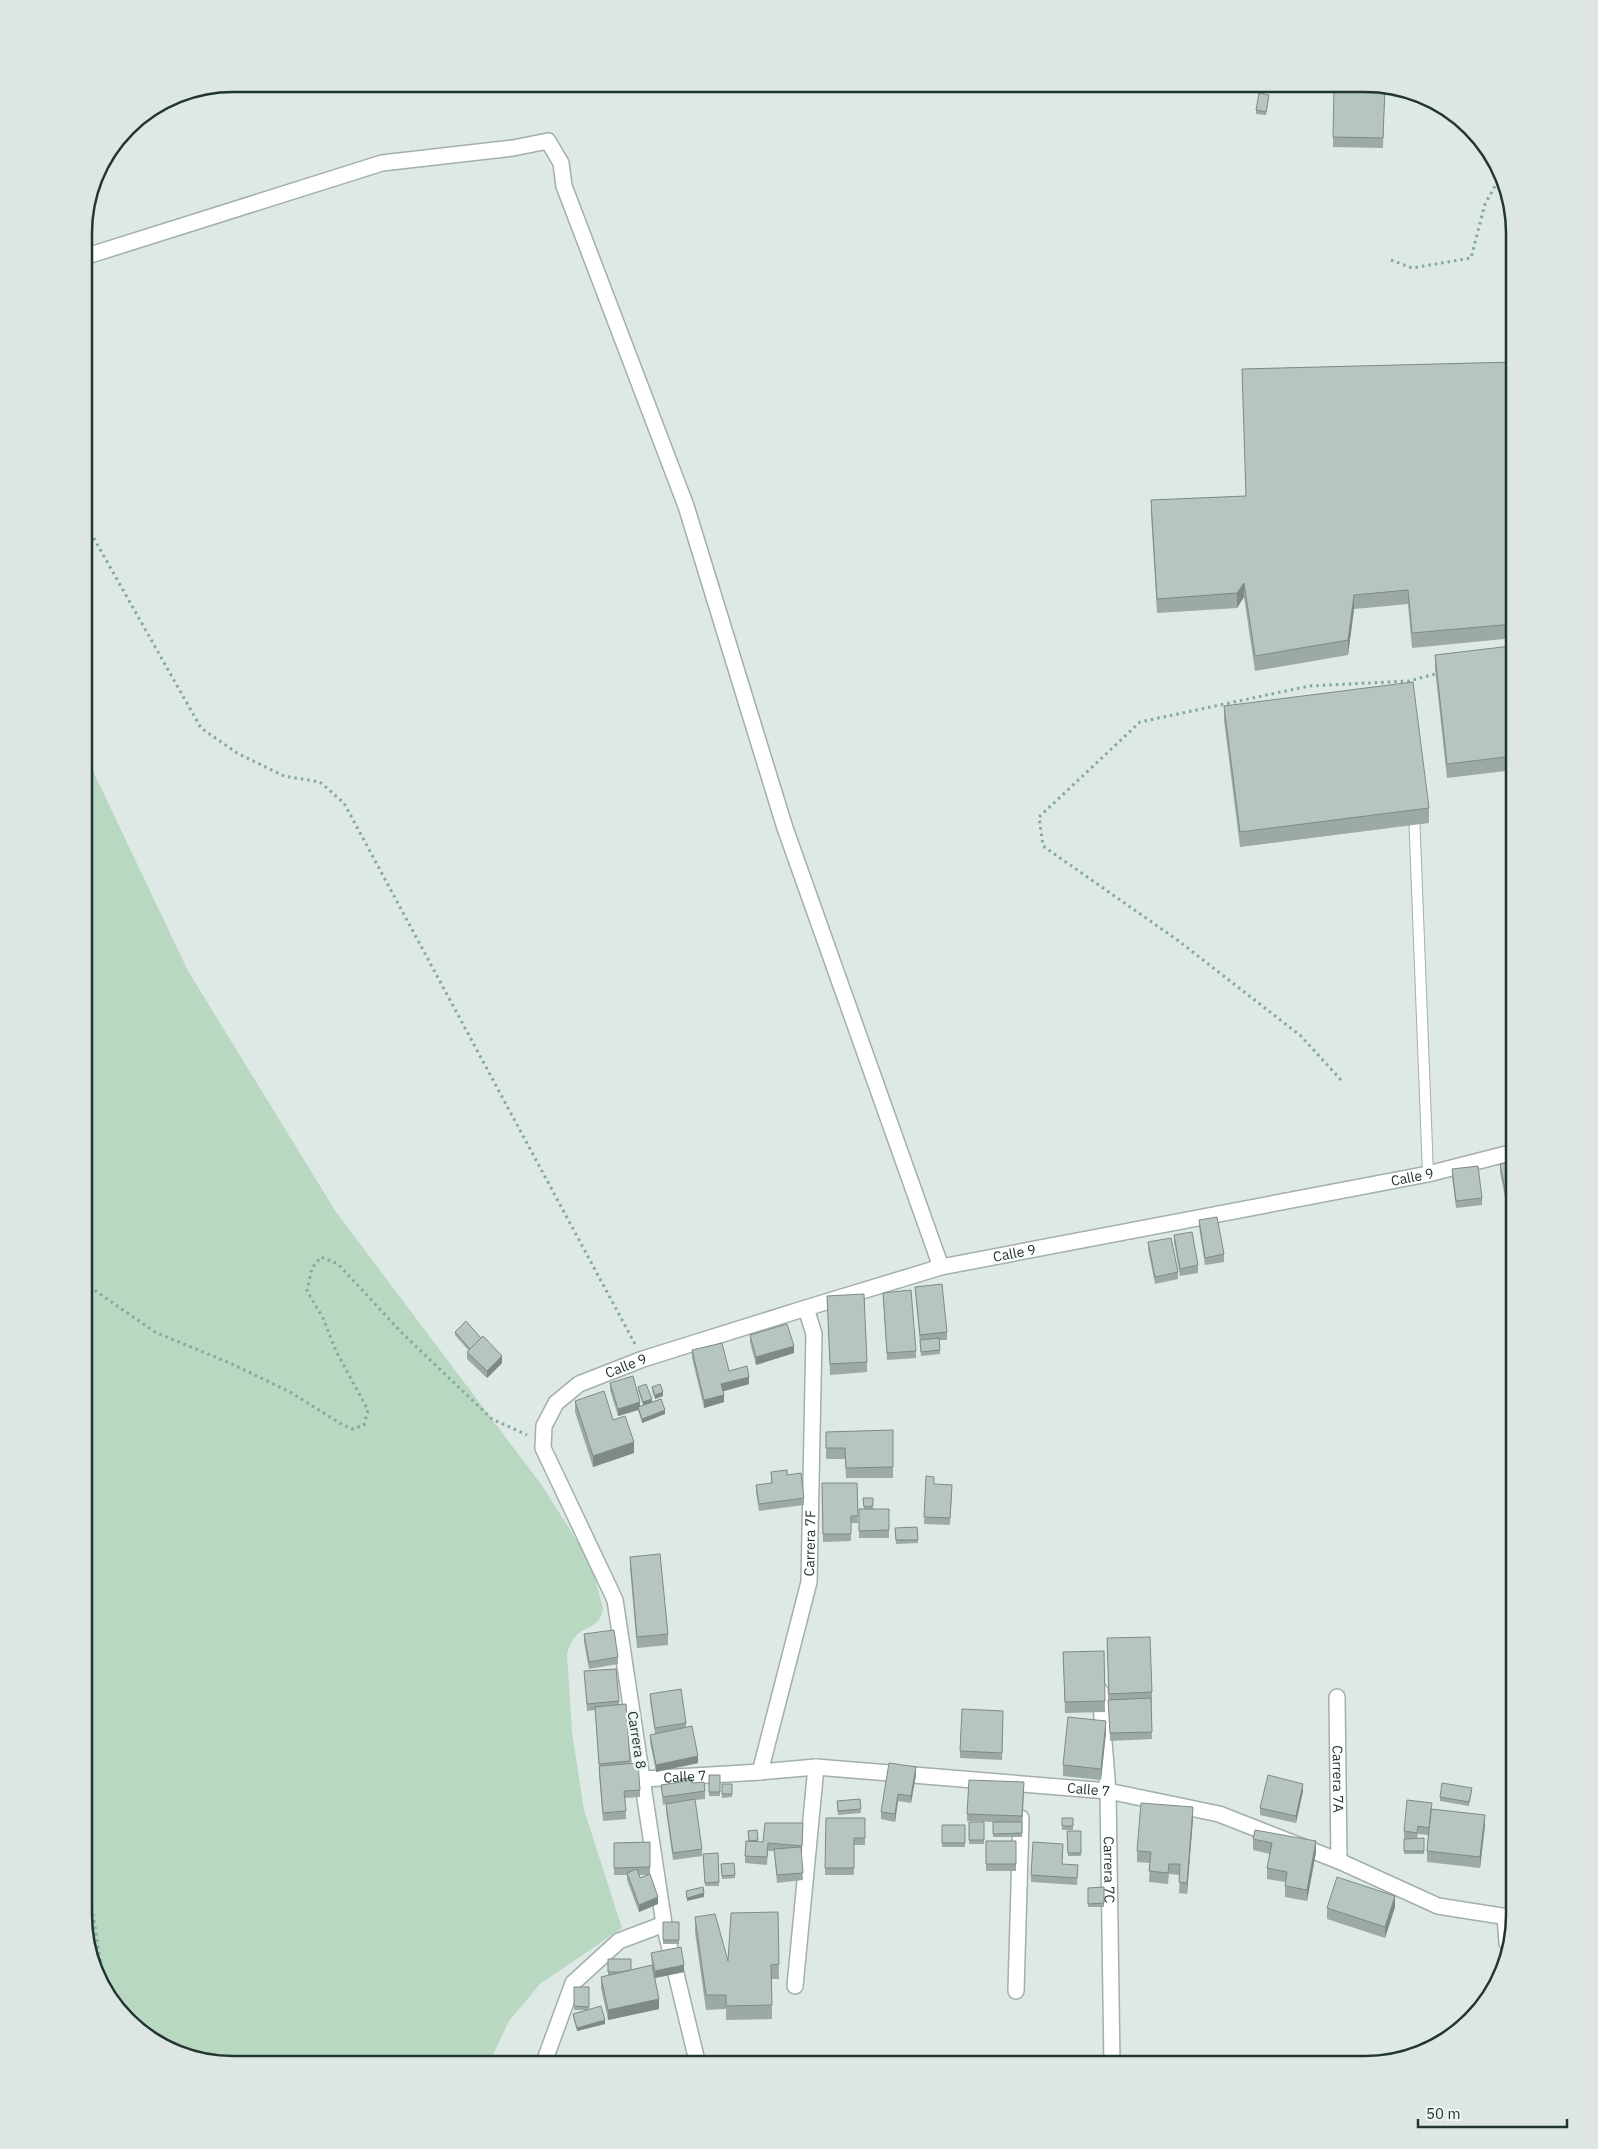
<svg xmlns="http://www.w3.org/2000/svg" width="1598" height="2149" font-family="'IBM Plex Sans',sans-serif">
  <style>
    .green { fill: #b8d8c2 }
    .lines { fill: none; stroke-linecap: round; stroke-linejoin: round }
    .lane-casing { stroke: #a2afab; stroke-width: 12 }
    .street-casing { stroke: #a2afab; stroke-width: 18 }
    .path { stroke: #80a99f; stroke-width: 3; stroke-dasharray: 2.5 4; stroke-linecap: butt }
    .lane { stroke: #fff; stroke-width: 10 }
    .street { stroke: #fff; stroke-width: 15 }
    .wall { fill: #9da9a5; fill-rule: evenodd }
    .shaded-wall { fill: #7f8a86 }
    .building { fill: #b6c5c0; stroke: #7f8a86 }
    .labels { text-anchor: middle; dominant-baseline: central; stroke-width: 5; stroke-linejoin: round; paint-order: stroke }
    .street-label { font-size: 14px; fill: #213632; stroke: #eef5f2 }
    .rim { fill: none; stroke: #213632; stroke-width: 2.5 }
  </style>
  <rect width="100%" height="100%" fill="#dee8e4"/>
  <!-- green -->
  <path class="green" d="M 84,752 L 188,971 L 336,1212 L 543,1487 L 591,1563 L 603,1609 C 599,1629 587,1624 576,1636 C 571,1641 569,1647 567,1654 L 572,1732 L 584,1810 L 622,1928 L 540,1984 L 509,2021 L 488,2065 L 224,2065 L 159,2045 L 104,1990 L 84,1915 Z"/>
  <g class="lines">
    <!-- lane casing -->
    <g class="lane-casing">
      <path id="lane" d="M 1414,811 L 1428,1174"/>
    </g>
    <!-- street casing -->
    <g class="street-casing">
      <g id="street">
        <path d="M 84,257 L 382,163 L 513,148 L 548,141 L 561,163 L 564,186 L 686,506 L 785,828 L 941,1267"/>
        <path id="s1" d="M 1100,1691 L 1108,1791 L 1112,2065"/>
        <path id="s2" d="M 1337,1697 L 1339,1861"/>
        <path id="s3" d="M 760,1772 L 809,1582 L 814,1334 L 806,1308"/>
        <path id="s4" d="M 644,1779 L 760,1772 L 816,1767 L 1108,1791 L 1219,1814 L 1339,1861 L 1438,1906 L 1514,1918"/>
        <path d="M 1505,1916 L 1507,1943"/>
        <path d="M 795,1986 L 816,1767"/>
        <path d="M 1016,1991 L 1021,1818"/>
        <path d="M 543,2065 L 573,1983 L 619,1941 L 664,1924"/>
        <path id="s5" d="M 698,2065 L 664,1924 L 615,1600 L 543,1448 L 544,1426 L 556,1403 L 579,1384 L 643,1359 L 806,1308 L 941,1267 L 1428,1174 L 1514,1152"/>
      </g>
    </g>
    <!-- path -->
    <path class="path" d="M 1391,260 L 1412,268 L 1471,258 L 1485,204 L 1499,179
      M 84,521 L 201,728 L 237,753 L 284,776 L 320,782 L 344,803 L 635,1344
      M 1341,1080 L 1301,1036 L 1176,939 L 1043,846 L 1039,817 L 1140,722 L 1309,686 L 1409,681 L 1439,673
      M 84,1283 L 155,1332 L 232,1364 L 290,1392 L 343,1425 L 353,1429 L 364,1425 L 368,1410 L 336,1351 L 323,1318 L 307,1291 L 312,1268 L 321,1257 L 338,1264 L 402,1333 L 492,1419 L 527,1435
      M 84,1856 L 105,1991"/>
    <!-- lane -->
    <use href="#lane" class="lane"/>
    <!-- street -->
    <use href="#street" class="street"/>
  </g>
  <!-- wall -->
  <path class="wall" d="M 1385,87 L 1383,148 L 1333,147 L 1333,137 Z
    M 1269,98 L 1266,115 L 1256,114 L 1256,110 Z
    M 1514,362 L 1514,638 L 1412,648 L 1408,604 L 1354,609 L 1348,655 L 1255,671 L 1244,597 L 1237,608 L 1157,613 L 1151,515 L 1151,500 L 1246,496 L 1242,369 Z
    M 1435,655 L 1514,676 L 1514,770 L 1447,778 L 1435,669 Z
    M 1224,706 L 1429,808 L 1429,823 L 1240,847 L 1224,720 Z
    M 1514,1162 L 1514,1205 L 1507,1207 L 1500,1172 L 1500,1164 Z
    M 1452,1169 L 1482,1198 L 1482,1205 L 1456,1208 L 1452,1176 Z
    M 1199,1220 L 1224,1254 L 1224,1262 L 1205,1265 L 1199,1227 Z
    M 1174,1235 L 1198,1265 L 1198,1273 L 1180,1276 L 1174,1242 Z
    M 1148,1242 L 1178,1272 L 1178,1279 L 1155,1284 L 1148,1249 Z
    M 915,1287 L 947,1332 L 947,1340 L 940,1340 L 940,1354 L 921,1356 Z
    M 883,1293 L 916,1351 L 916,1358 L 887,1360 Z
    M 827,1296 L 867,1362 L 867,1372 L 830,1375 Z
    M 455,1332 L 502,1363 L 487,1378 L 467,1359 L 467,1352 L 469,1351 L 455,1335 Z
    M 750,1335 L 794,1353 L 756,1365 L 750,1342 Z
    M 692,1350 L 729,1371 L 749,1384 L 723,1391 L 724,1402 L 704,1408 L 692,1358 Z
    M 610,1383 L 640,1407 L 643,1405 L 638,1390 L 638,1387 L 652,1402 L 665,1414 L 642,1423 L 638,1410 L 618,1416 L 610,1390 Z
    M 652,1387 L 663,1396 L 655,1399 L 652,1391 Z
    M 575,1401 L 613,1420 L 634,1453 L 593,1467 L 575,1412 Z
    M 893,1430 L 893,1478 L 846,1478 L 845,1459 L 826,1459 L 826,1432 Z
    M 771,1472 L 787,1475 L 804,1498 L 804,1505 L 759,1511 L 756,1492 L 756,1485 L 771,1483 Z
    M 926,1476 L 934,1484 L 952,1492 L 950,1525 L 924,1524 Z
    M 822,1483 L 857,1483 L 858,1523 L 851,1523 L 851,1541 L 823,1542 Z
    M 863,1498 L 873,1498 L 873,1509 L 889,1509 L 889,1538 L 859,1538 L 859,1509 L 864,1509 Z
    M 917,1527 L 918,1543 L 896,1544 L 895,1528 Z
    M 630,1557 L 668,1634 L 668,1645 L 637,1648 L 630,1568 Z
    M 584,1634 L 618,1657 L 618,1664 L 589,1669 L 584,1642 Z
    M 1107,1638 L 1152,1692 L 1152,1703 L 1151,1703 L 1152,1739 L 1110,1741 Z
    M 1063,1652 L 1105,1701 L 1105,1712 L 1065,1713 Z
    M 584,1671 L 619,1701 L 619,1705 L 626,1704 L 630,1764 L 640,1790 L 640,1797 L 625,1798 L 626,1819 L 603,1821 L 599,1774 L 599,1766 L 595,1710 L 587,1711 Z
    M 650,1694 L 686,1723 L 686,1727 L 698,1763 L 656,1772 L 650,1742 L 650,1735 L 655,1734 L 650,1701 Z
    M 1003,1718 L 1002,1760 L 960,1758 L 960,1751 Z
    M 1106,1732 L 1101,1780 L 1063,1776 L 1063,1765 Z
    M 709,1775 L 720,1775 L 720,1796 L 709,1796 Z
    M 916,1775 L 911,1803 L 898,1801 L 895,1822 L 881,1819 L 881,1812 Z
    M 680,1779 L 692,1783 L 705,1791 L 705,1799 L 695,1800 L 702,1849 L 702,1856 L 673,1860 L 666,1811 L 666,1804 L 663,1805 L 661,1785 L 680,1782 Z
    M 722,1784 L 732,1784 L 732,1797 L 722,1798 Z
    M 1024,1789 L 1022,1837 L 993,1837 L 993,1822 L 967,1821 L 967,1814 Z
    M 1303,1791 L 1296,1823 L 1260,1815 L 1260,1808 Z
    M 1472,1791 L 1469,1806 L 1440,1801 L 1440,1797 Z
    M 860,1799 L 861,1813 L 838,1815 L 837,1801 Z
    M 1432,1809 L 1485,1825 L 1480,1868 L 1427,1862 L 1427,1851 L 1428,1835 L 1418,1834 L 1417,1838 L 1424,1838 L 1424,1854 L 1404,1854 L 1404,1839 L 1405,1839 L 1404,1838 L 1404,1831 Z
    M 826,1818 L 865,1818 L 865,1845 L 854,1845 L 854,1875 L 825,1875 Z
    M 1062,1818 L 1073,1818 L 1073,1830 L 1062,1830 Z
    M 1193,1818 L 1187,1894 L 1179,1893 L 1180,1875 L 1169,1874 L 1168,1884 L 1149,1882 L 1150,1863 L 1137,1862 L 1137,1851 Z
    M 969,1822 L 984,1822 L 984,1844 L 969,1844 Z
    M 803,1823 L 802,1854 L 801,1854 L 803,1880 L 777,1883 L 774,1851 L 768,1851 L 767,1865 L 745,1863 L 745,1856 L 748,1841 L 748,1831 L 757,1830 L 758,1842 L 763,1842 Z
    M 1508,1824 L 1514,1824 L 1514,1874 L 1508,1874 Z
    M 942,1825 L 965,1825 L 965,1847 L 942,1847 Z
    M 1067,1831 L 1081,1831 L 1081,1856 L 1068,1856 Z
    M 1253,1839 L 1316,1852 L 1307,1901 L 1285,1897 L 1285,1882 L 1267,1879 L 1267,1868 L 1270,1854 L 1253,1850 Z
    M 986,1841 L 1016,1841 L 1016,1871 L 986,1871 Z
    M 650,1842 L 650,1875 L 658,1904 L 639,1912 L 627,1880 L 627,1875 L 614,1875 L 614,1843 ZM 639,1875 L 649,1875 L 640,1878 Z
    M 1063,1851 L 1062,1864 L 1078,1873 L 1077,1885 L 1031,1882 L 1031,1875 Z
    M 718,1853 L 719,1886 L 705,1886 L 703,1854 Z
    M 734,1863 L 735,1878 L 722,1879 L 721,1864 Z
    M 1104,1887 L 1104,1907 L 1088,1907 L 1088,1888 Z
    M 1395,1907 L 1385,1938 L 1327,1919 L 1327,1908 Z
    M 778,1912 L 779,1979 L 772,1979 L 772,2019 L 726,2020 L 726,2009 L 706,2010 L 695,1932 L 695,1917 L 728,1961 Z
    M 663,1922 L 679,1922 L 679,1944 L 663,1944 Z
    M 651,1953 L 684,1972 L 655,1978 L 659,2009 L 608,2020 L 601,1988 L 601,1977 L 608,1975 L 608,1959 L 631,1970 L 652,1965 Z
    M 574,1987 L 589,1987 L 589,2009 L 605,2024 L 577,2031 L 573,2017 L 573,2014 L 586,2010 L 574,2010 Z"/>
  <!-- shaded-wall -->
  <path class="shaded-wall" d="M 1244,583 L 1244,597 L 1237,608 L 1237,593 Z
    M 1354,595 L 1354,609 L 1348,655 L 1348,640 Z
    M 794,1346 L 794,1353 L 756,1365 L 756,1357 Z
    M 502,1356 L 502,1363 L 487,1378 L 487,1371 Z
    M 749,1377 L 749,1384 L 721,1392 L 721,1384 Z
    M 663,1392 L 663,1396 L 655,1399 L 655,1395 Z
    M 724,1395 L 724,1402 L 704,1408 L 704,1400 Z
    M 652,1399 L 652,1403 L 643,1406 L 643,1402 Z
    M 640,1402 L 640,1409 L 638,1407 L 638,1410 L 618,1416 L 618,1409 Z
    M 665,1410 L 665,1414 L 642,1423 L 642,1419 Z
    M 634,1442 L 634,1453 L 593,1467 L 593,1456 Z
    M 1106,1721 L 1106,1732 L 1101,1780 L 1101,1769 Z
    M 698,1756 L 698,1763 L 656,1772 L 656,1765 Z
    M 916,1767 L 916,1775 L 911,1803 L 911,1796 Z
    M 1303,1784 L 1303,1791 L 1296,1823 L 1296,1816 Z
    M 898,1794 L 898,1801 L 895,1822 L 895,1814 Z
    M 1193,1807 L 1193,1818 L 1187,1894 L 1187,1883 Z
    M 1485,1815 L 1485,1825 L 1480,1868 L 1480,1857 Z
    M 1316,1841 L 1316,1852 L 1307,1901 L 1307,1890 Z
    M 704,1893 L 704,1897 L 687,1901 L 687,1898 Z
    M 1395,1896 L 1395,1907 L 1385,1938 L 1385,1927 Z
    M 658,1897 L 658,1904 L 639,1912 L 639,1905 Z
    M 684,1965 L 684,1972 L 655,1978 L 655,1971 Z
    M 659,1999 L 659,2009 L 608,2020 L 608,2010 Z
    M 605,2020 L 605,2024 L 577,2031 L 577,2028 Z"/>
  <!-- building -->
  <path class="building" d="M 1334,86 L 1382,87 L 1385,87 L 1383,138 L 1333,137 Z
    M 1259,93 L 1269,95 L 1266,112 L 1256,110 Z
    M 1514,362 L 1514,624 L 1412,633 L 1408,590 L 1354,595 L 1348,640 L 1255,656 L 1244,583 L 1237,593 L 1157,599 L 1151,500 L 1246,496 L 1242,369 Z
    M 1511,646 L 1514,676 L 1514,756 L 1447,764 L 1435,655 Z
    M 1413,682 L 1429,808 L 1240,832 L 1224,706 Z
    M 1514,1162 L 1514,1198 L 1507,1199 L 1500,1164 Z
    M 1478,1166 L 1482,1198 L 1456,1201 L 1452,1169 Z
    M 1217,1217 L 1224,1254 L 1205,1258 L 1199,1220 Z
    M 1192,1232 L 1198,1265 L 1180,1269 L 1174,1235 Z
    M 1171,1238 L 1178,1272 L 1155,1277 L 1148,1242 Z
    M 942,1284 L 947,1332 L 920,1335 L 915,1287 Z
    M 911,1290 L 916,1351 L 887,1353 L 883,1293 Z
    M 864,1294 L 867,1362 L 830,1364 L 827,1296 Z
    M 466,1321 L 481,1338 L 470,1349 L 455,1332 Z
    M 787,1324 L 794,1346 L 756,1357 L 750,1335 Z
    M 483,1336 L 502,1356 L 487,1371 L 467,1352 Z
    M 939,1338 L 940,1350 L 921,1352 L 920,1340 Z
    M 722,1343 L 729,1371 L 747,1366 L 749,1377 L 721,1384 L 724,1395 L 704,1400 L 692,1350 Z
    M 633,1376 L 640,1402 L 618,1409 L 610,1383 Z
    M 646,1384 L 652,1399 L 643,1402 L 638,1387 Z
    M 660,1384 L 663,1392 L 655,1395 L 652,1387 Z
    M 604,1391 L 613,1420 L 625,1416 L 634,1442 L 593,1456 L 575,1401 Z
    M 661,1399 L 665,1410 L 642,1419 L 638,1407 Z
    M 893,1430 L 893,1467 L 846,1468 L 845,1448 L 826,1448 L 826,1432 Z
    M 787,1470 L 787,1475 L 801,1473 L 804,1498 L 759,1504 L 756,1485 L 772,1483 L 771,1472 Z
    M 926,1476 L 934,1477 L 934,1484 L 952,1485 L 950,1518 L 924,1517 Z
    M 822,1483 L 857,1483 L 858,1516 L 851,1516 L 851,1534 L 823,1534 Z
    M 863,1498 L 873,1498 L 873,1506 L 864,1507 Z
    M 859,1509 L 889,1509 L 889,1530 L 859,1531 Z
    M 917,1527 L 918,1540 L 896,1540 L 895,1528 Z
    M 660,1554 L 668,1634 L 637,1637 L 630,1557 Z
    M 614,1630 L 618,1657 L 589,1662 L 584,1634 Z
    M 1150,1637 L 1152,1692 L 1109,1694 L 1107,1638 Z
    M 1104,1651 L 1105,1701 L 1065,1702 L 1063,1652 Z
    M 616,1669 L 619,1701 L 587,1704 L 584,1671 Z
    M 681,1689 L 686,1723 L 655,1728 L 650,1694 Z
    M 1151,1698 L 1152,1732 L 1110,1733 L 1108,1700 Z
    M 626,1704 L 630,1761 L 599,1764 L 595,1707 Z
    M 962,1709 L 1003,1711 L 1002,1753 L 960,1751 Z
    M 1068,1717 L 1106,1721 L 1101,1769 L 1063,1765 Z
    M 692,1726 L 698,1756 L 656,1765 L 650,1735 Z
    M 638,1763 L 640,1790 L 624,1791 L 626,1811 L 603,1813 L 599,1766 Z
    M 889,1763 L 916,1767 L 911,1796 L 898,1794 L 895,1814 L 881,1812 Z
    M 709,1775 L 720,1775 L 720,1792 L 709,1792 Z
    M 1268,1775 L 1303,1784 L 1296,1816 L 1260,1808 Z
    M 691,1778 L 692,1783 L 704,1782 L 705,1791 L 663,1797 L 661,1785 L 681,1782 L 680,1779 Z
    M 969,1780 L 1024,1782 L 1022,1816 L 967,1814 Z
    M 1442,1783 L 1472,1788 L 1469,1802 L 1440,1797 Z
    M 722,1784 L 732,1784 L 732,1794 L 722,1794 Z
    M 695,1799 L 702,1849 L 673,1853 L 666,1804 Z
    M 860,1799 L 861,1809 L 838,1811 L 837,1801 Z
    M 1407,1800 L 1432,1803 L 1429,1828 L 1418,1826 L 1417,1833 L 1404,1831 Z
    M 1141,1803 L 1193,1807 L 1187,1883 L 1179,1882 L 1180,1864 L 1169,1864 L 1168,1873 L 1149,1871 L 1151,1852 L 1137,1851 Z
    M 1431,1809 L 1485,1815 L 1480,1857 L 1427,1851 Z
    M 826,1818 L 865,1818 L 865,1838 L 854,1838 L 854,1868 L 825,1868 Z
    M 1062,1818 L 1073,1818 L 1073,1826 L 1062,1826 Z
    M 969,1822 L 984,1822 L 984,1840 L 969,1840 Z
    M 993,1822 L 1022,1822 L 1022,1833 L 993,1834 Z
    M 765,1823 L 803,1823 L 802,1846 L 768,1843 L 767,1857 L 745,1856 L 746,1841 L 763,1842 Z
    M 1508,1824 L 1514,1824 L 1514,1867 L 1508,1867 Z
    M 942,1825 L 965,1825 L 965,1843 L 942,1843 Z
    M 757,1830 L 758,1840 L 749,1841 L 748,1831 Z
    M 1255,1830 L 1316,1841 L 1307,1890 L 1285,1886 L 1287,1872 L 1267,1868 L 1272,1843 L 1253,1839 Z
    M 1067,1831 L 1081,1831 L 1081,1853 L 1068,1853 Z
    M 1424,1838 L 1424,1851 L 1404,1851 L 1404,1839 Z
    M 986,1841 L 1016,1841 L 1016,1864 L 986,1864 Z
    M 650,1842 L 650,1867 L 614,1868 L 614,1843 Z
    M 1033,1842 L 1063,1844 L 1062,1864 L 1078,1865 L 1077,1878 L 1031,1875 Z
    M 801,1847 L 803,1873 L 777,1875 L 774,1849 Z
    M 718,1853 L 719,1882 L 705,1883 L 703,1854 Z
    M 734,1863 L 735,1875 L 722,1876 L 721,1864 Z
    M 637,1869 L 640,1878 L 650,1874 L 658,1897 L 639,1905 L 627,1873 Z
    M 1337,1877 L 1395,1896 L 1385,1927 L 1327,1908 Z
    M 703,1887 L 704,1893 L 687,1898 L 686,1891 Z
    M 1104,1887 L 1104,1903 L 1088,1904 L 1088,1888 Z
    M 778,1912 L 779,1964 L 771,1965 L 772,2005 L 726,2006 L 726,1995 L 706,1995 L 695,1917 L 715,1914 L 728,1961 L 731,1913 Z
    M 663,1922 L 679,1922 L 679,1940 L 663,1940 Z
    M 681,1947 L 684,1965 L 655,1971 L 651,1953 Z
    M 608,1959 L 631,1959 L 631,1970 L 621,1972 L 608,1972 Z
    M 652,1965 L 659,1999 L 608,2010 L 601,1977 Z
    M 574,1987 L 589,1987 L 589,2007 L 574,2006 Z
    M 601,2006 L 605,2020 L 577,2028 L 573,2014 Z"/>
  <g class="labels">
    <!-- street labels -->
    <g class="street-label">
      <text stroke="none"><textPath href="#s5" startOffset="1579">Calle 9</textPath></text>
      <text stroke="none"><textPath href="#s5" startOffset="1174">Calle 9</textPath></text>
      <text stroke="none"><textPath href="#s5" startOffset="769">Calle 9</textPath></text>
      <text stroke="none"><textPath href="#s3" startOffset="235">Carrera 7F</textPath></text>
      <text transform="translate(637 1740) rotate(81)">Carrera 8</text>
      <text stroke="none"><textPath href="#s4" startOffset="41">Calle 7</textPath></text>
      <text stroke="none"><textPath href="#s2" startOffset="82">Carrera 7A</textPath></text>
      <text stroke="none"><textPath href="#s4" startOffset="446">Calle 7</textPath></text>
      <text stroke="none"><textPath href="#s1" startOffset="179">Carrera 7C</textPath></text>
    </g>
  </g>
  <!-- crop -->
  <path d="M0 0H1598V2149H0ZM233 92H1365A141 141 0 0 1 1506 233V1915A141 141 0 0 1 1365 2056H233A141 141 0 0 1 92 1915V233A141 141 0 0 1 233 92Z" fill="#dee6e3" fill-rule="evenodd"/>
  <path class="rim" d="M233 92H1365A141 141 0 0 1 1506 233V1915A141 141 0 0 1 1365 2056H233A141 141 0 0 1 92 1915V233A141 141 0 0 1 233 92Z"/>
  <!-- scale -->
  <path d="M1418 2119v8h149v-8" fill="none" stroke="#213632" stroke-width="2.5"/>
  <text x="1426" y="2119" font-size="15" fill="#213632" stroke="#eef5f2" stroke-width="4" paint-order="stroke">50 m</text>
</svg>
